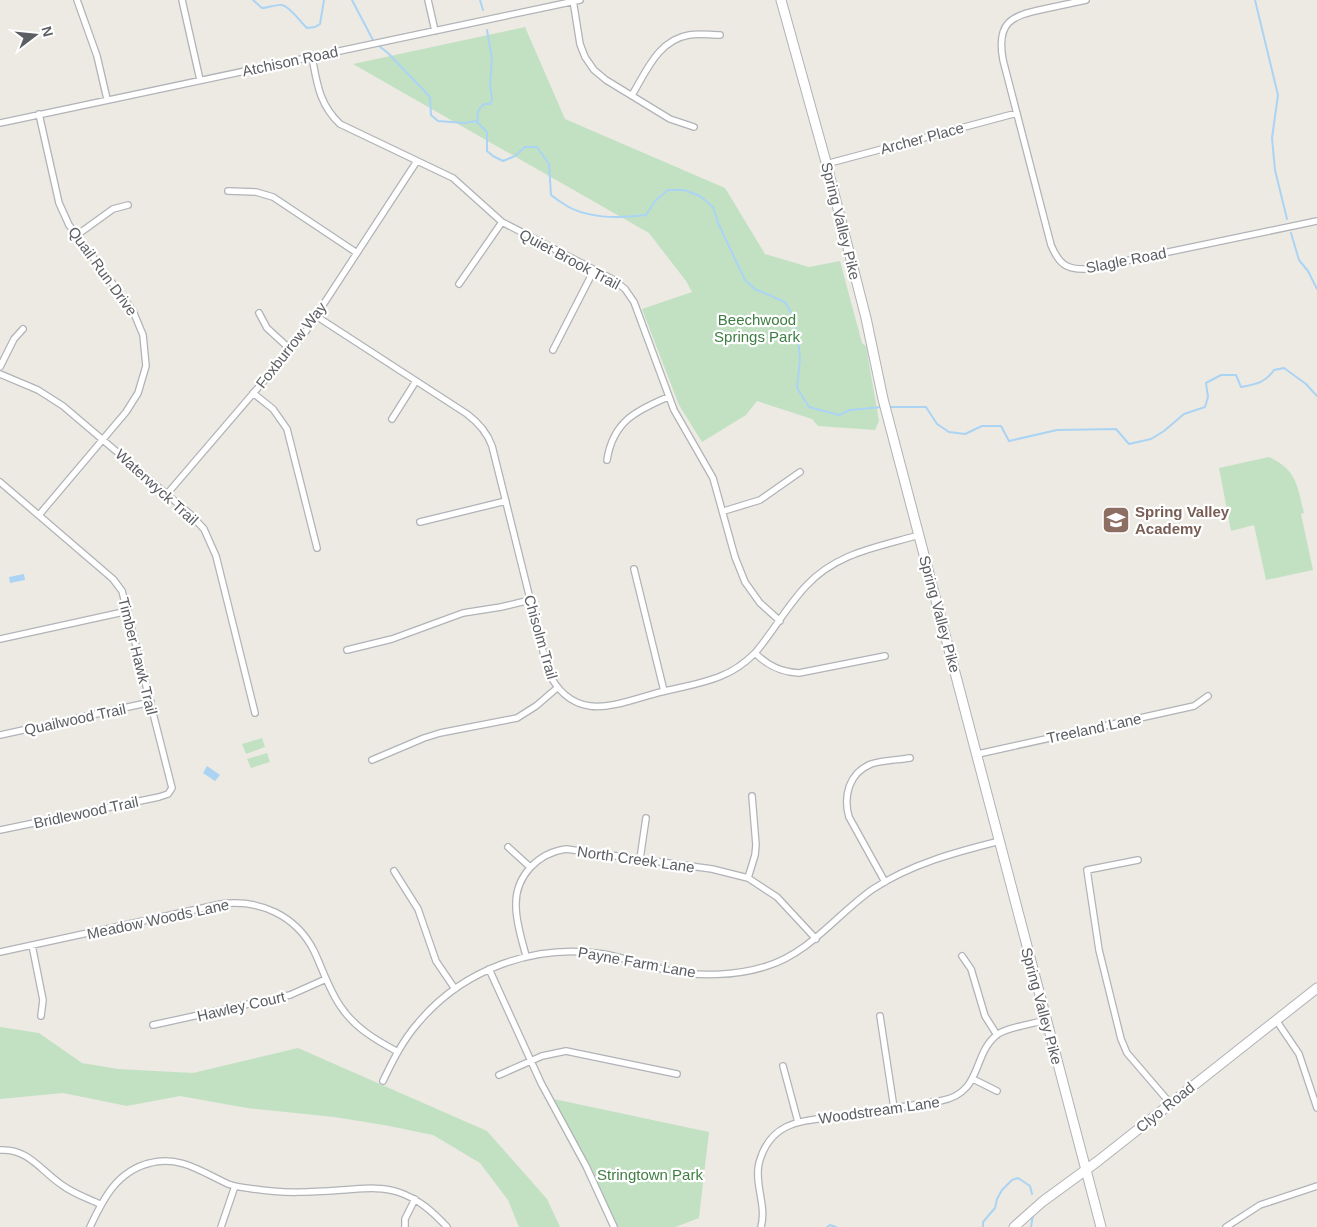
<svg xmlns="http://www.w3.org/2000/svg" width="1317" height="1227" font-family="Arial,sans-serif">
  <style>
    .green { fill: #c2e1c3 }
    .water { fill: #abd4f4 }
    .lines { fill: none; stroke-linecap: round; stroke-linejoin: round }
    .stream { stroke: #abd4f4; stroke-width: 2 }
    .street-casing { stroke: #b0b3b7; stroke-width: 8 }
    .secondary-casing { stroke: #b0b2b7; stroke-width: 11 }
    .street { stroke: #fff; stroke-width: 5.5 }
    .secondary { stroke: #fff; stroke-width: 9 }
    .labels { text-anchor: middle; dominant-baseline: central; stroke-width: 4.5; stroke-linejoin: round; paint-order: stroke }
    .street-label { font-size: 15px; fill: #5b5e62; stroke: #fff }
    .park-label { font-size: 15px; fill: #3e7e42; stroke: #fff }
    .education-label { font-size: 15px; font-weight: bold; fill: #785e54; stroke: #fff; text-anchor: start }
  </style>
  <rect width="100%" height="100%" fill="#eceae3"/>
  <!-- green -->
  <path class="green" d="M 525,27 L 565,119 L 725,188 L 765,254 L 809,267 L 840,261 L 862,343 L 866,346 L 879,421 L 875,430 L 818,426 L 812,419 L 757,401 L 746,415 L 702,442 L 679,405 L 642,309 L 692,292 L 686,281 L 649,233 L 353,64 Z
    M 1269,457 C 1297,470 1297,485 1304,513 L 1301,514 L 1313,570 L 1266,580 L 1254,525 L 1231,531 L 1219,468 Z
    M 262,738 L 265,747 L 246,754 L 242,744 Z
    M 267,753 L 270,762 L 251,768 L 247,759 Z
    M 0,1027 L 39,1033 L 82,1063 L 118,1069 L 193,1073 L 298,1048 L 487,1131 L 547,1199 L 560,1227 L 519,1227 L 508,1200 L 480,1163 L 433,1135 L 384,1125 L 334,1117 L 247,1108 L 180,1096 L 127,1106 L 63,1093 L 0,1099 Z
    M 549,1098 L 709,1132 L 699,1218 L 675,1227 L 614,1227 Z"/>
  <!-- water -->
  <path class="water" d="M 24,574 L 25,580 L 10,583 L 9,577 Z
    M 207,766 L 220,775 L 215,781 L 203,773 Z"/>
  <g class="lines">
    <!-- stream -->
    <path class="stream" d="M 253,0 L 262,8 C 267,8 277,4 282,5 C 291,7 300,22 307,28 L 315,27 L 320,24 L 324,0
      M 352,0 L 374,42
      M 480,0 L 483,10
      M 1255,0 L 1278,95 L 1272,138 L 1275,170 L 1287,219
      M 378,45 L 389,54 L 430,97 L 431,115 L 438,121 L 465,123 L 476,121 L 487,132 L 487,151 L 493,156 L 503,161 L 515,156 L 525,147 L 537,147 L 549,164 L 551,195 C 556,199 562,203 567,206 C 589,219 622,218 646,215 L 655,201 L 668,190 L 684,190 L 700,196 L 713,207 L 718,223 L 745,280 L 755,289 L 785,302 L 792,314 L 798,338 L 800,359 L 797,388 L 809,407 L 839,415 L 850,410 L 882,407
      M 478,122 C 477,114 477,110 484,104 L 490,104 L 492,99 L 490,84 L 492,59 L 487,30
      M 1291,233 L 1299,260 L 1308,271 L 1317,289
      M 889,407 L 926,407 L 937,424 L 949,432 L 965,434 L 982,426 L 1001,426 L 1009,441 L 1057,430 L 1116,429 L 1129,444 L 1151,439 L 1164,431 L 1184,414 L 1205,407 L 1208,397 L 1206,383 L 1221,375 L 1236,375 L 1241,387 C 1256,384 1265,383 1274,370 L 1284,368 L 1306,384 L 1317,396
      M 827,1227 L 830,1225 L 836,1227
      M 983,1227 L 983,1222 L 995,1208 L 997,1199 L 1002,1190 L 1012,1180 L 1018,1178 L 1030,1186 L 1032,1194
      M 1031,1227 L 1033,1215"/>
    <!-- street casing -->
    <g class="street-casing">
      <path id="street" d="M 77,0 L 97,56 L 107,99
        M 182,0 L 200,80
        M 428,0 L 435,31
        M 573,0 L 580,44 L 585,57 L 594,70 L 606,80 L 670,119 L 694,127
        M 1086,0 C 1072,3 1058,6 1044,9 C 1011,16 996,22 1003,60 L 1051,245 C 1059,264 1066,270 1087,269 L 1317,221
        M 312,57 C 317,83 319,104 340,124 L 453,178 L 502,222 L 614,280 L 625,289 L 634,302 L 674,410 L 713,478 L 735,557 L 745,582 L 760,603 L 780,621
        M 632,95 C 646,72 658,40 689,35 C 699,33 710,35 720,35
        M 39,114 L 59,203 L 69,225 L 133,311 L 143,335 L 146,366 L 138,393 L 126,412 L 39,515
        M 0,123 L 580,0
        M 826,164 L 1017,113
        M 228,191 L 256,192 L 273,197 L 357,253
        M 77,235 L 113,209 L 128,205
        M 459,284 L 502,222
        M 259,313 L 267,328 L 291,350
        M 316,316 L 467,414 C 479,423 487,432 492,446 L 548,671 C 556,689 570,703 590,706 C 611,709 640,697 661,692 C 681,687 702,684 721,676 C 734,671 745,663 755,653 C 773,632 787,606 806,586 C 836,553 878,547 919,535
        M 553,350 L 594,270
        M 0,367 L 14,339 L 23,329
        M 0,374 L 38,390 L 63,406 L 190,514 L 204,529 L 216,556 L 255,713
        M 253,393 L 273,409 L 287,429 L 317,548
        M 392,419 L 416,381
        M 607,460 C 613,422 635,411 668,397
        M 0,482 L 113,579 L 122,591 L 172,788 L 168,794 L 159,797 L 0,830
        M 167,494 L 304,334 L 417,161
        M 724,511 L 760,500 L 800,472
        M 420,522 L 506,501
        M 634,569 L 664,691
        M 0,639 L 128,611
        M 347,650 L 392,639 L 463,613 L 501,607 L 530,600
        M 755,653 C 768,666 781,672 799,673 L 885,656
        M 0,735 L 151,702
        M 978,754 L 1194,706 L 1208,696
        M 372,760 L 424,738 L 440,733 L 517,718 L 536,706 L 557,688
        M 508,847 L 530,867
        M 640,859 L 646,818
        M 1138,860 L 1087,870 L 1099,950 L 1121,1039 L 1127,1053 L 1170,1103
        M 394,871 L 418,909 L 436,961 L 455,989
        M 748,878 L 755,855 L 756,845 L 752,796
        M 885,882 L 849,817 C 843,796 849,773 871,764 C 883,760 898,760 910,758
        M 32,945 L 43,1000 L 41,1016
        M 0,952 L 221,904 C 259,899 296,915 314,951 C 323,970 329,990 341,1007 C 355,1028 376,1040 398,1052
        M 526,956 C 522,940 516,923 516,906 C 515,876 538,853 566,849 L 712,869 L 748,878 L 777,897 L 816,939
        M 962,956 L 971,969 L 985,1016 L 997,1035
        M 489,969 L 541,1083 L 586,1166 L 614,1227
        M 880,1016 L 894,1108
        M 1276,1020 L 1299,1054 L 1317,1108
        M 153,1025 L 290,995 L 326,979
        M 783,1066 L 798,1122
        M 499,1075 L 542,1056 L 566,1051 L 677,1074
        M 973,1079 L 997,1091
        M 383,1081 C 393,1060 403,1040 418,1023 C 463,969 535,943 604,954 C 625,958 645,965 666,970 C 697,977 737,976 767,966 C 811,952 837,914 873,889 C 911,864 956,852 1000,841
        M 0,1150 C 28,1148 41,1171 62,1185 C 74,1194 87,1198 100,1204
        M 90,1227 C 103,1199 117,1171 150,1163 C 180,1155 202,1172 228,1184 C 236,1187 246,1188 254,1189 C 283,1194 313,1192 342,1190 C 361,1189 380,1186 398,1192 C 419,1199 433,1212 447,1227
        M 221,1227 L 235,1186
        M 405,1227 L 405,1219 L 415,1199
        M 761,1227 C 767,1206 754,1184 759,1163 C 763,1148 772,1134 786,1127 C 800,1120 818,1119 834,1117 C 870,1112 905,1106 940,1101 C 984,1093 971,1054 998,1034 C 1009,1027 1032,1024 1046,1020
        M 1226,1227 L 1260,1205 L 1317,1186"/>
    </g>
    <!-- secondary casing -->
    <g class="secondary-casing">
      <path id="secondary" d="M 781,0 L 826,162 L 866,318 L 883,399 L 1101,1227
        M 1014,1227 L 1042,1202 L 1098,1161 L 1317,988"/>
    </g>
    <!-- street -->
    <use href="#street" class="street"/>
    <!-- secondary -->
    <use href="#secondary" class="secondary"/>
  </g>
  <!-- icons -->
  <defs>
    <g id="school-square" transform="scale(1.4375)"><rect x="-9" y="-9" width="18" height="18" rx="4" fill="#8d6e63" stroke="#fff"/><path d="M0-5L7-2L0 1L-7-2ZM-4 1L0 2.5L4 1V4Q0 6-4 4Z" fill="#fff"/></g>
  </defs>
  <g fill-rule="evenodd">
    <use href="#school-square" x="1116" y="520"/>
  </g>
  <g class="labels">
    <!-- street labels -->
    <g class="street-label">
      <text transform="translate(290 61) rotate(-12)">Atchison Road</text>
      <text transform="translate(922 138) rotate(-15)">Archer Place</text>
      <text transform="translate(841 221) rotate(76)">Spring Valley Pike</text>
      <text transform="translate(570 259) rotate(28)">Quiet Brook Trail</text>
      <text transform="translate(1126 260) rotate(-11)">Slagle Road</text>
      <text transform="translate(103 271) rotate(54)">Quail Run Drive</text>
      <text transform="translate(291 345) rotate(-52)">Foxburrow Way</text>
      <text transform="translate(157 487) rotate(42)">Waterwyck Trail</text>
      <text transform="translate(940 614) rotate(75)">Spring Valley Pike</text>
      <text transform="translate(541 637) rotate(74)">Chisolm Trail</text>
      <text transform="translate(138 656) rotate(76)">Timber Hawk Trail</text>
      <text transform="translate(75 719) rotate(-12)">Quailwood Trail</text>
      <text transform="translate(1094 728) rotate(-12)">Treeland Lane</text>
      <text transform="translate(86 812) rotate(-12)">Bridlewood Trail</text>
      <text transform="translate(636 859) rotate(8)">North Creek Lane</text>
      <text transform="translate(158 919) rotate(-12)">Meadow Woods Lane</text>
      <text transform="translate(637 962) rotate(10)">Payne Farm Lane</text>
      <text transform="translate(241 1006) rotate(-13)">Hawley Court</text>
      <text transform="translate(1042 1006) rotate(75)">Spring Valley Pike</text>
      <text transform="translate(1165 1107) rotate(-39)">Clyo Road</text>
      <text transform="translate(879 1110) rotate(-8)">Woodstream Lane</text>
    </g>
    <!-- park labels -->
    <g class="park-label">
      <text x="757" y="319">Beechwood<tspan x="757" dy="17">Springs Park</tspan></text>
      <text x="650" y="1174">Stringtown Park</text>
    </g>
    <!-- education labels -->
    <g class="education-label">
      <text x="1135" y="511">Spring Valley<tspan x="1135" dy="17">Academy</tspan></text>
    </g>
  </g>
  <!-- north arrow -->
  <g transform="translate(35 35) rotate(74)" stroke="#ffffff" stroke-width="4" paint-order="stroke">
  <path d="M0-4L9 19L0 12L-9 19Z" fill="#5b5e62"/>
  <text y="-8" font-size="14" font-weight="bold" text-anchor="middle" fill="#5b5e62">N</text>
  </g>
</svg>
